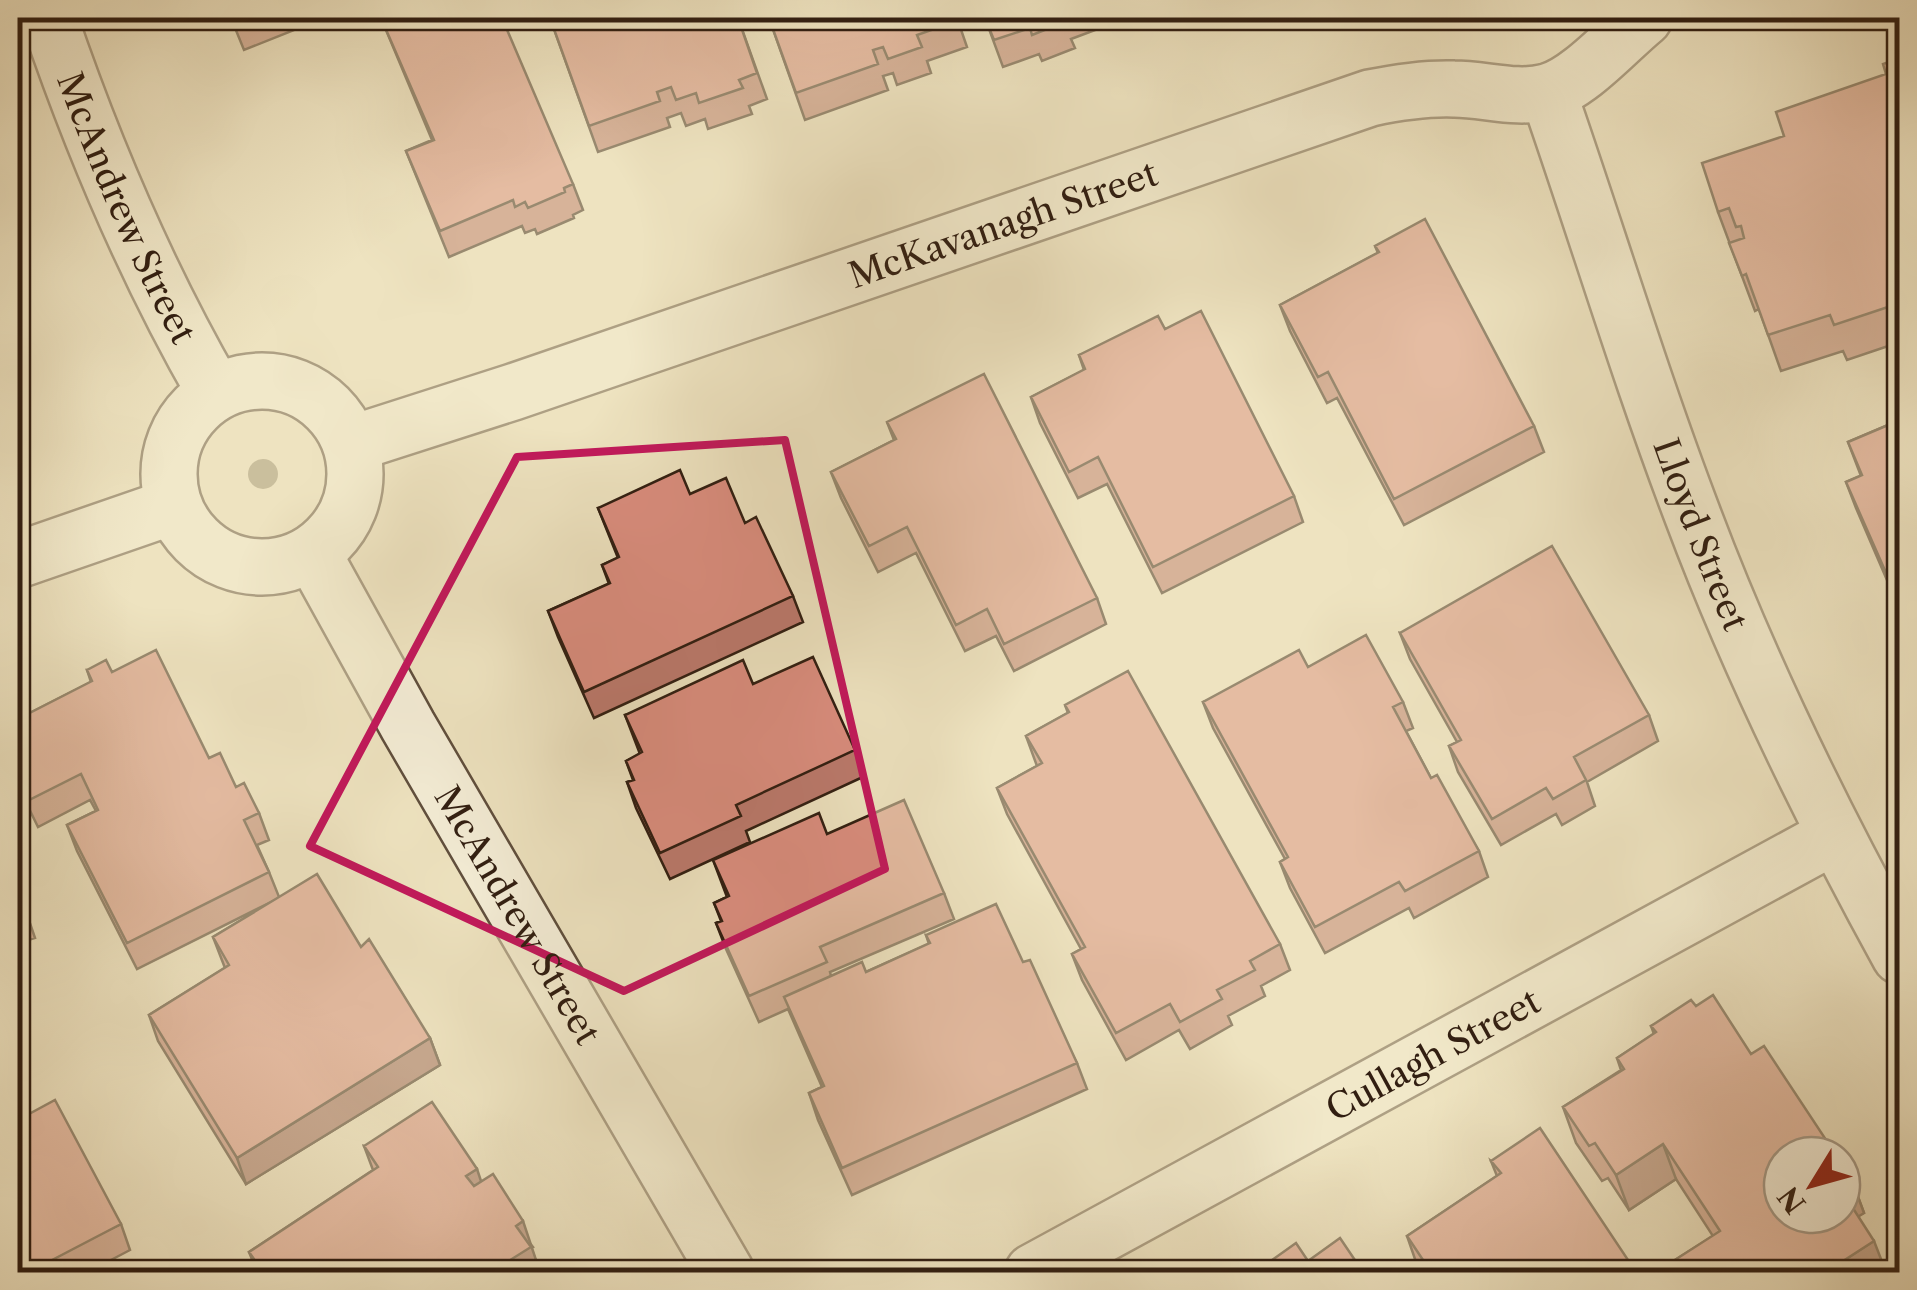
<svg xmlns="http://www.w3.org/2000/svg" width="1917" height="1290" font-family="'Libre Caslon Text',serif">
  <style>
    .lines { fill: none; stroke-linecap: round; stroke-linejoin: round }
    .minor-casing { stroke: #604f3d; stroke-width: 60 }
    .minor { stroke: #f4edd6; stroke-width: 55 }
    .tree { fill: #9e9274 }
    .wall { fill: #bb796c; stroke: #311e11; stroke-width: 2.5 }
    .shaded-wall { fill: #996358; stroke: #311e11; stroke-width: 2.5 }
    .building { fill: #da8d7e; stroke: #311e11; stroke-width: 2.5 }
    .marked { fill: none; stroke: #c2185b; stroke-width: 8; stroke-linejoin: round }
    .labels { text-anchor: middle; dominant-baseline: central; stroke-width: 8; stroke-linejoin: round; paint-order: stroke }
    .street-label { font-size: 35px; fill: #311e11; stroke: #f4edd6 }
  </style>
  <rect width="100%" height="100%" fill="#eee3c0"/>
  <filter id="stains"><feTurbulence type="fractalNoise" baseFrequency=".002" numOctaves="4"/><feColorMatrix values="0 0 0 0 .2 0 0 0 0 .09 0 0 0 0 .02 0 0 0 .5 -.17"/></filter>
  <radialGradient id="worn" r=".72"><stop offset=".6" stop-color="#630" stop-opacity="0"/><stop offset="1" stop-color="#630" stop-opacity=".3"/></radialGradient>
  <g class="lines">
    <!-- minor casing -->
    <g class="minor-casing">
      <g id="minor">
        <path id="s1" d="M 49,18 C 93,147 147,274 215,392"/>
        <path id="s2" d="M 1548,92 C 1597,233 1640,377 1693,516 C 1750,668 1822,814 1900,956"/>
        <circle cx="262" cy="474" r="93"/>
        <path id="s3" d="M 351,444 L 513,392 L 1370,98 C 1399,92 1425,88 1454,89 C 1485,89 1516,100 1547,92 C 1579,84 1618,39 1644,18"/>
        <path id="s4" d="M 313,554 L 408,726 L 726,1272"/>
        <path d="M 18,560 L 174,506"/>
        <path id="s5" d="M 1033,1272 L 1834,836"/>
      </g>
    </g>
    <!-- minor -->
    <use href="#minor" class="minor"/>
  </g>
  <!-- trees -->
  <circle class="tree" cx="263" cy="474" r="15"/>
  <!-- wall -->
  <path class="wall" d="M 231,18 L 324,18 L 244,50 Z
    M 381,18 L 573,184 L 583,210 L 573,215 L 574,218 L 537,234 L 535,229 L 525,233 L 522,226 L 449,257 L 406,151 L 432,140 Z
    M 550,18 L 738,18 L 767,99 L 749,106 L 752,114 L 708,129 L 705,119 L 686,126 L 681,113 L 667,118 L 670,127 L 598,152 Z
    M 769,18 L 957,18 L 967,47 L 927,61 L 931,73 L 897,85 L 893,73 L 883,76 L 888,90 L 805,120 Z
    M 985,18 L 1127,18 L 1071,39 L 1075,48 L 1042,61 L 1039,54 L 1003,67 Z
    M 1900,58 L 1900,342 L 1847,360 L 1843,351 L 1781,371 L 1759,309 L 1755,311 L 1718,212 L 1784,136 L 1886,74 Z
    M 1375,246 L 1534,426 L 1544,452 L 1404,525 L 1337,398 L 1327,403 L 1290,331 L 1280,305 L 1378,253 Z
    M 1165,329 L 1294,496 L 1303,522 L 1162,593 L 1107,484 L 1078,498 L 1040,423 L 1031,397 L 1084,370 L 1079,355 Z
    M 1900,420 L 1900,600 L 1896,601 L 1856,508 L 1846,482 L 1861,476 L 1848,442 Z
    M 887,422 L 1097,598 L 1106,624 L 1014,671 L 996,636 L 965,651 L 916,553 L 878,572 L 841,498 L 831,472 L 894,440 Z
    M 690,494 L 745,523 L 793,596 L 803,622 L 594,718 L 558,637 L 548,611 L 609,584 L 602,565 L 618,558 L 598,508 Z
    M 1400,633 L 1649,715 L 1658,741 L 1587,782 L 1595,806 L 1562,825 L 1556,814 L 1501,845 L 1458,772 L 1449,746 L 1457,742 L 1410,659 Z
    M 1308,667 L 1403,702 L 1413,728 L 1406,731 L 1431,778 L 1479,851 L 1488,877 L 1414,918 L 1409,908 L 1325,953 L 1290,888 L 1280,862 L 1285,859 L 1213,728 L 1203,702 Z
    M 87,670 L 112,672 L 209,758 L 236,787 L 259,813 L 269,840 L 257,845 L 269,872 L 279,897 L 361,947 L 430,1038 L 440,1065 L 246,1184 L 158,1041 L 149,1015 L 225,968 L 213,937 L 275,900 L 137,969 L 77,851 L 67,825 L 96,811 L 90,800 L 38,827 L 18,786 L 18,719 L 91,682 Z
    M 753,684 L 855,750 L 865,776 L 746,831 L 750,842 L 670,879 L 636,808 L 627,782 L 633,780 L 626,761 L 640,754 L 625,715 Z
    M 1065,705 L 1280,944 L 1290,970 L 1261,986 L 1265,996 L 1228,1016 L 1232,1025 L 1190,1049 L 1179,1030 L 1126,1060 L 1082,980 L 1072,954 L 1081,949 L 1007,814 L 997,788 L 1037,766 L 1026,736 L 1068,713 Z
    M 827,834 L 944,893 L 954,919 L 830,972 L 831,976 L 866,972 L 929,944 L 926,935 L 1023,962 L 1077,1063 L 1087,1089 L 852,1195 L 818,1120 L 809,1093 L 822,1087 L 788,1009 L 759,1022 L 726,949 L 716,923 L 721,921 L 714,903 L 727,897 L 713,860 Z
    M 18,888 L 35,938 L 18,943 Z
    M 1696,1006 L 1751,1054 L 1851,1178 L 1864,1213 L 1858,1216 L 1886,1272 L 1670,1272 L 1667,1265 L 1713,1236 L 1676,1179 L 1629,1210 L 1608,1178 L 1602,1181 L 1576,1143 L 1563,1107 L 1621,1070 L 1617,1058 L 1654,1034 L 1651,1026 Z
    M 364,1146 L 481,1182 L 533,1247 L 531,1248 L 540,1272 L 257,1272 L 249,1252 L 373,1170 Z
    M 1491,1161 L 1636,1272 L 1423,1272 L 1416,1262 L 1407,1236 L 1497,1176 Z
    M 121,1224 L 130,1250 L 88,1272 L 18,1272 Z"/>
  <!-- shaded-wall -->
  <path class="shaded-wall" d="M 430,1038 L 440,1065 L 246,1184 L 237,1158 Z
    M 1663,1144 L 1676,1179 L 1629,1210 L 1616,1175 Z
    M 477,1169 L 486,1196 L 476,1202 L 466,1176 Z
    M 1851,1178 L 1864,1213 L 1851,1221 L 1842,1195 L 1842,1183 Z
    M 523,1221 L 540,1272 L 491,1272 L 516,1226 Z
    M 1874,1241 L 1886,1272 L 1826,1272 Z"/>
  <!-- building -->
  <path class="building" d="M 232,18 L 250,18 L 234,24 Z
    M 381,18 L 502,18 L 573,184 L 564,188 L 565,192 L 528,208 L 525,202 L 515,207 L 513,200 L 440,231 L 406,151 L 434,140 Z
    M 550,18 L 738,18 L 757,73 L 739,80 L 743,88 L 699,103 L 696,93 L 676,100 L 671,87 L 657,92 L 660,101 L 589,126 Z
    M 769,18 L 956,18 L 957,21 L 917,35 L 922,47 L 888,59 L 883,47 L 873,50 L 878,64 L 796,93 Z
    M 985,18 L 1064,18 L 1065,22 L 1032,35 L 1030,28 L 994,40 Z
    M 1900,58 L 1900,303 L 1834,325 L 1830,315 L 1768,335 L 1746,274 L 1742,276 L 1729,243 L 1744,238 L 1741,226 L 1736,227 L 1729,208 L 1718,212 L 1702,163 L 1784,136 L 1776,112 L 1886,74 L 1883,64 Z
    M 1425,219 L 1534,426 L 1394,499 L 1328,372 L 1318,377 L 1280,305 L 1379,252 L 1375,246 Z
    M 1201,311 L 1294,496 L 1153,567 L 1098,457 L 1069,472 L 1031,397 L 1085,369 L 1079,355 L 1158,316 L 1165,329 Z
    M 984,374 L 1097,598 L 1004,644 L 987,609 L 956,625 L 907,527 L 869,546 L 831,472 L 896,439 L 887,422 Z
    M 1900,420 L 1900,569 L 1887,575 L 1846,482 L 1862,475 L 1848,442 Z
    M 680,470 L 690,494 L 726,478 L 745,523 L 756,517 L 793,596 L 584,692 L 548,611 L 610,583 L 602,565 L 619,557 L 598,508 Z
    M 1552,546 L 1649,715 L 1574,757 L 1586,780 L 1553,799 L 1546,788 L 1492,819 L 1449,746 L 1461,740 L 1400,633 Z
    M 1366,635 L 1403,702 L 1393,707 L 1431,778 L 1437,775 L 1479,851 L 1405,891 L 1399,882 L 1315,927 L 1280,862 L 1288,857 L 1203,702 L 1299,650 L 1308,667 Z
    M 156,650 L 209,758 L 220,753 L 236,787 L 244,783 L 259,813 L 244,820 L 269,872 L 127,943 L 67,825 L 98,810 L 81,774 L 29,800 L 18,779 L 18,719 L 92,681 L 87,670 L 106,660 L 112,672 Z
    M 813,657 L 855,750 L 736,805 L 741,816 L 660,853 L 627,782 L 634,780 L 626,761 L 642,752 L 625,715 L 743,660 L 753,684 Z
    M 1128,671 L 1280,944 L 1250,961 L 1255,970 L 1217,990 L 1222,999 L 1180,1022 L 1170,1004 L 1116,1033 L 1072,954 L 1085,947 L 997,788 L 1042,763 L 1026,736 L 1069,712 L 1065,705 Z
    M 904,800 L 944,893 L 820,947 L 827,962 L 749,996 L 716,923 L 722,921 L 714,903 L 729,896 L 713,860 L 819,813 L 827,834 Z
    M 317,874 L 361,947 L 369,939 L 430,1038 L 237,1158 L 149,1015 L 229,965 L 213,937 Z
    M 18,890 L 25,912 L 18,914 Z
    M 996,904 L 1023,962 L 1030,960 L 1077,1063 L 842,1168 L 809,1093 L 824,1086 L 784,997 L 862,962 L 866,972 L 930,943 L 926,935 Z
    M 1713,995 L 1751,1054 L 1764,1046 L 1836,1155 L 1782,1155 L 1782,1215 L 1842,1215 L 1842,1191 L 1874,1241 L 1826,1272 L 1672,1272 L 1667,1265 L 1720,1231 L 1663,1144 L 1616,1175 L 1595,1143 L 1589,1146 L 1563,1107 L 1624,1069 L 1617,1058 L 1656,1032 L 1651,1026 L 1691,1000 L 1696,1006 Z
    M 55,1100 L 121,1224 L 29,1272 L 18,1272 L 18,1120 Z
    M 432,1102 L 477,1169 L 466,1176 L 474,1186 L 493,1174 L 523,1221 L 516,1226 L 531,1247 L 491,1272 L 263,1272 L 249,1252 L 378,1167 L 364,1146 Z
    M 1540,1128 L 1636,1272 L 1431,1272 L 1407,1236 L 1501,1173 L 1491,1161 Z
    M 1842,1164 L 1851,1178 L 1842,1183 Z
    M 1340,1238 L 1363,1272 L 1264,1272 L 1261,1268 L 1296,1243 L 1308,1261 Z"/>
  <!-- marked area -->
  <path d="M0 0H1917V1290H0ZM 785,440 L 885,869 L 624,991 L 310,846 L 517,457 Z" fill="#eee3c0" fill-opacity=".55" fill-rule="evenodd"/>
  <path class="marked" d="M 785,440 L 885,869 L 624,991 L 310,846 L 517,457 Z"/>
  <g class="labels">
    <!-- street labels -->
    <g class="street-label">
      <text stroke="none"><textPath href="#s1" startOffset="205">McAndrew Street</textPath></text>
      <text stroke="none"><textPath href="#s3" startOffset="688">McKavanagh Street</textPath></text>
      <text stroke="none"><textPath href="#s2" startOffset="468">Lloyd Street</textPath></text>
      <text stroke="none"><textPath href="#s4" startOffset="415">McAndrew Street</textPath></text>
      <text stroke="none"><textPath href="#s5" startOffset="455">Cullagh Street</textPath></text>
    </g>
  </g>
  <!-- margin -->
  <rect width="1917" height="1290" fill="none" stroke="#eee3c0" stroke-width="60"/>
  <rect x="20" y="20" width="1877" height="1250" fill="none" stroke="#311e11" stroke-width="5"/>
  <rect x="30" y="30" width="1857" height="1230" fill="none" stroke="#311e11" stroke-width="2.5"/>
  <!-- north arrow -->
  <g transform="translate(1812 1185) rotate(233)"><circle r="48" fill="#f4edd6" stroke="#a69a87" stroke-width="2.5"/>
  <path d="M0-8L18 38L0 25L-18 38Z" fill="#8f2418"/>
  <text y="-15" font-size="28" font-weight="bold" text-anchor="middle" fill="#311e11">N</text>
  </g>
  <rect width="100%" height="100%" filter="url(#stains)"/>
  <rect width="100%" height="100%" fill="url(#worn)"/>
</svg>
